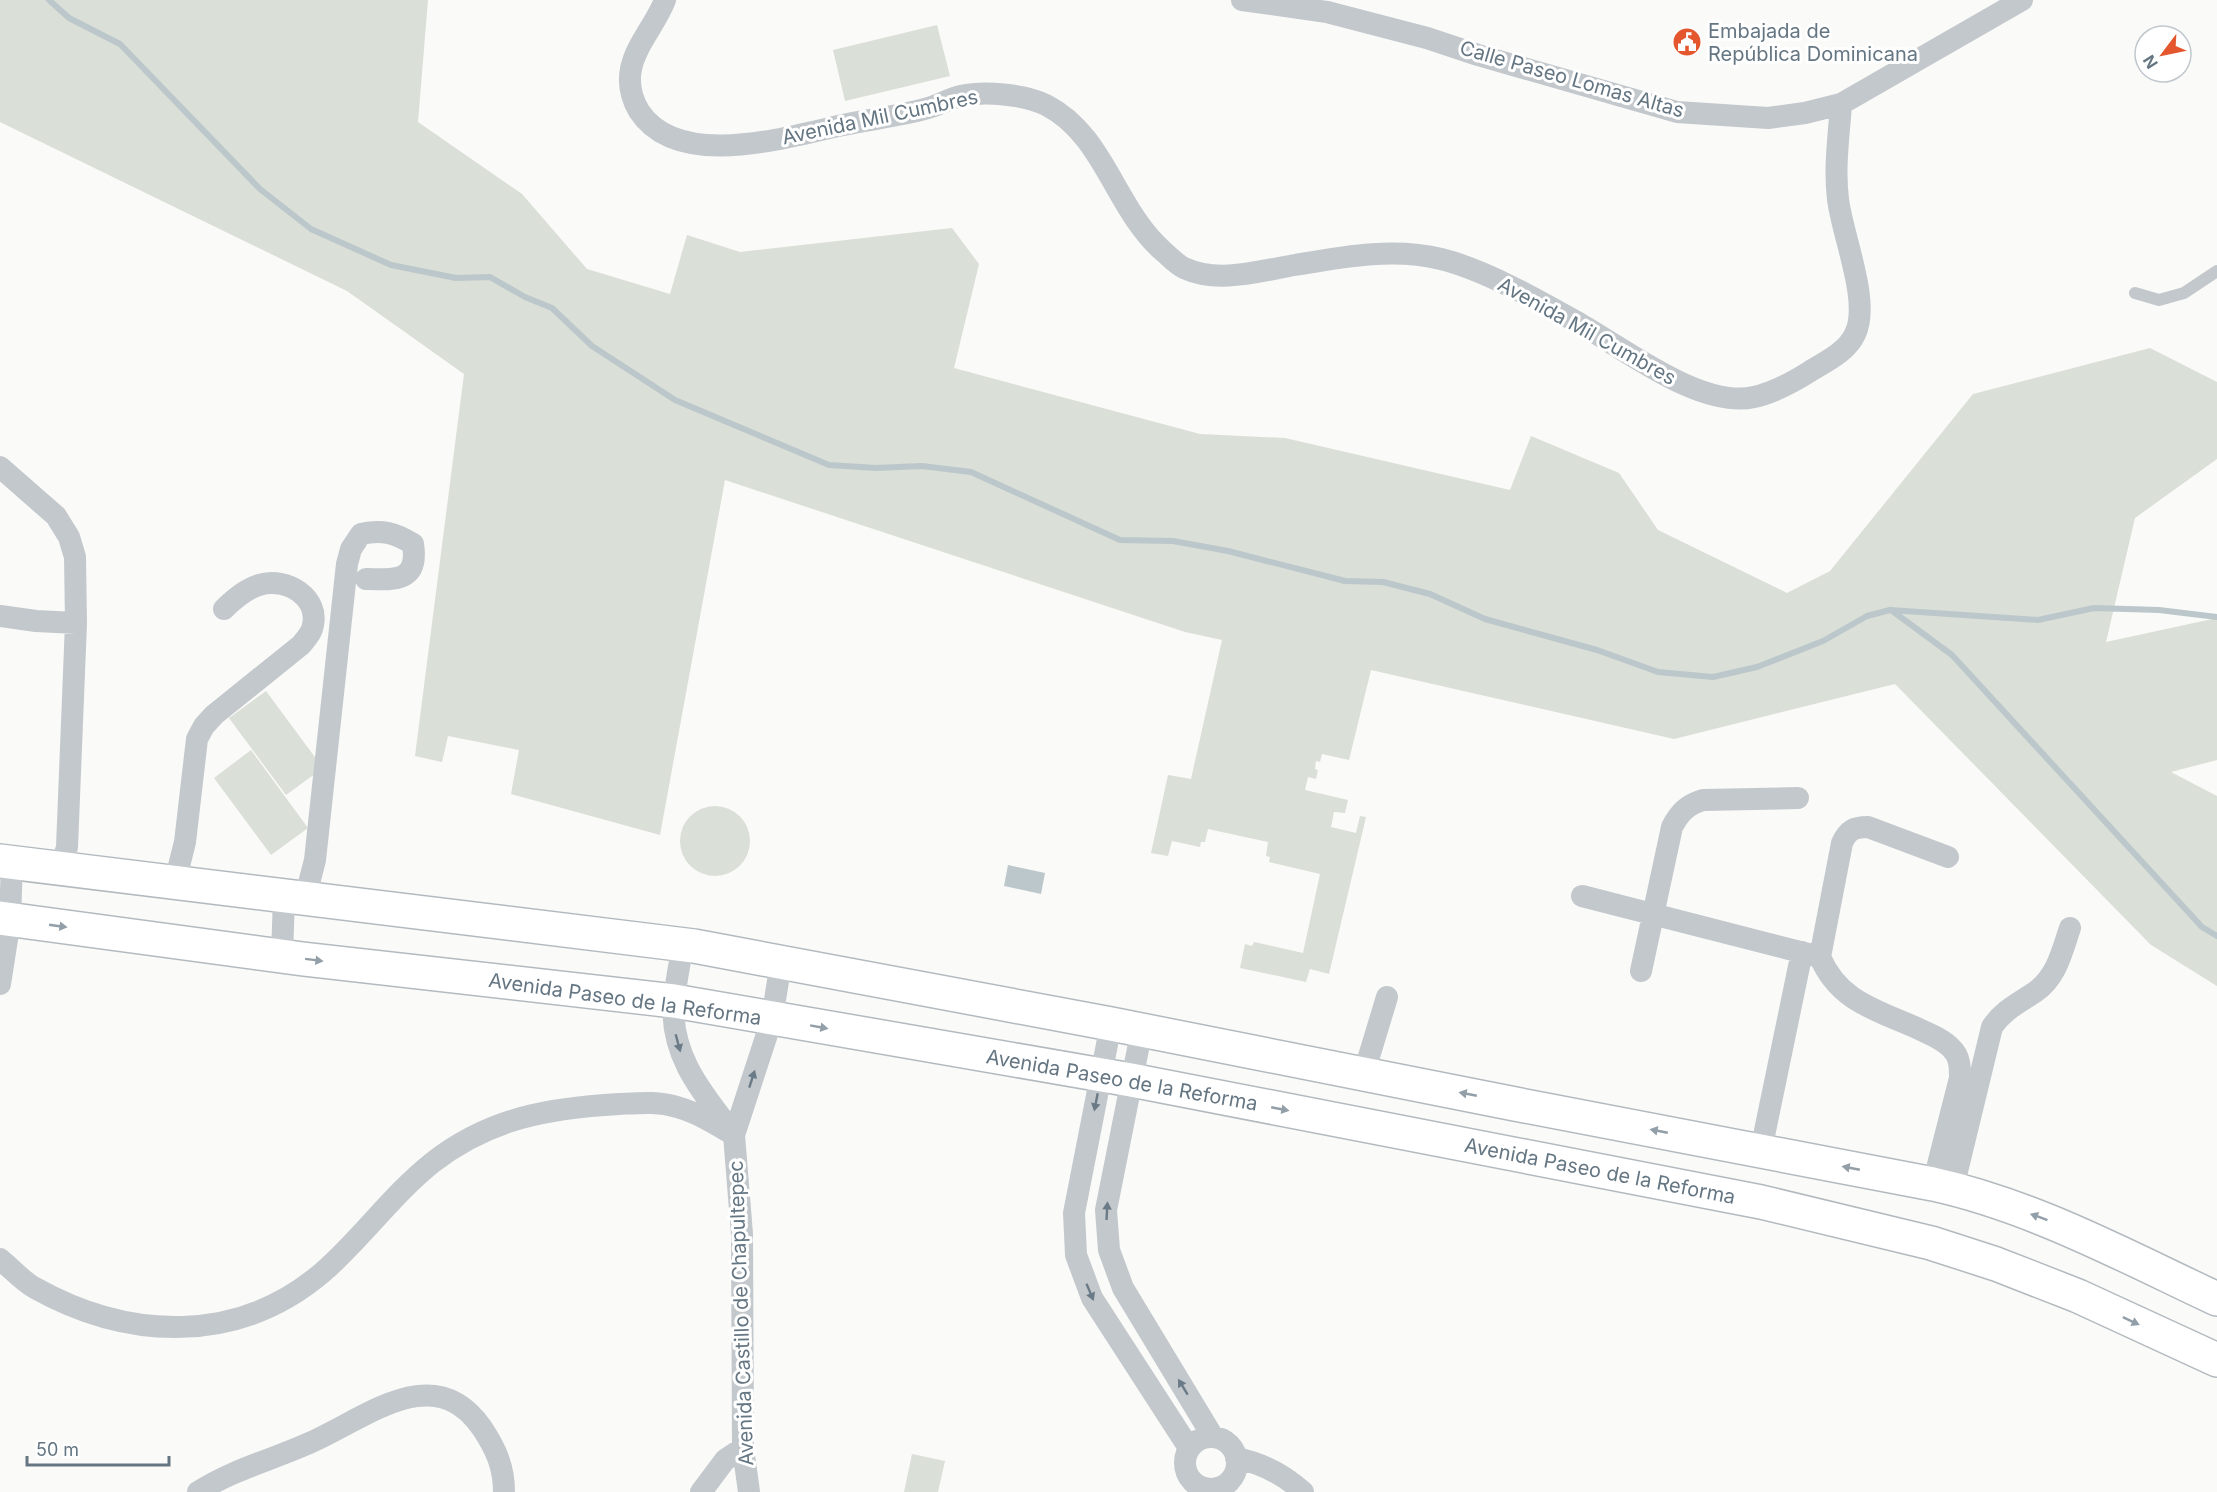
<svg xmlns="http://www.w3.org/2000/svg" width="2217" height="1492" font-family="Inter,sans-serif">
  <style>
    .green { fill: #dadfd7 }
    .water { fill: #bbc7cb }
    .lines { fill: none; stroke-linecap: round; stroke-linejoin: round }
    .stream { stroke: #bbc7cb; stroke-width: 6 }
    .secondary-casing { stroke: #b3babf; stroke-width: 36 }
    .service { stroke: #c3c8cc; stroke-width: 12 }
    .minor { stroke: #c3c8cc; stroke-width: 22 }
    .secondary { stroke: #fff; stroke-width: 33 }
    .oneway { fill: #939fa8 }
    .oneway2 { fill: #6a7a87 }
    .labels { text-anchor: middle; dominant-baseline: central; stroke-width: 6; stroke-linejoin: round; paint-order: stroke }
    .poi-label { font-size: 20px; fill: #657683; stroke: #fff; text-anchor: start }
    .street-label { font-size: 20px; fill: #657683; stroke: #fff }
  </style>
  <rect width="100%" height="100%" fill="#fafaf8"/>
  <!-- green -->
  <path class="green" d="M 0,0 L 428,0 L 418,122 L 522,194 L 587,269 L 670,294 L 687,235 L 740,252 L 952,228 L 979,264 L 954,368 L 1200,434 L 1285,438 L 1510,490 L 1531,436 L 1619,473 L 1658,530 L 1787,593 L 1830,571 L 1973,394 L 2150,348 L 2217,382 L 2217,459 L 2135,518 L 2106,642 L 2217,618 L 2217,760 L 2171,772 L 2217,796 L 2217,986 L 2151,945 L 1895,684 L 1674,739 L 1371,670 L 1349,760 L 1322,754 L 1320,762 L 1316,761 L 1315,769 L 1318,770 L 1316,779 L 1308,777 L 1305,790 L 1348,800 L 1345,813 L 1334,812 L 1331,827 L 1356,833 L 1360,816 L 1366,817 L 1329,974 L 1310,969 L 1306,982 L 1240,968 L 1245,944 L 1252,946 L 1254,942 L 1303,953 L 1320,874 L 1269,862 L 1270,857 L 1266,856 L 1268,842 L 1208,829 L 1205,842 L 1201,842 L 1200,847 L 1172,841 L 1168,856 L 1151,853 L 1168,775 L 1191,779 L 1222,640 L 1185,632 L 725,480 L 660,835 L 511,794 L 519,750 L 448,736 L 442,762 L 415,756 L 464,374 L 347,291 L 0,122 Z
    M 937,25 L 950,76 L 845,101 L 833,50 Z
    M 266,691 L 323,768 L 286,795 L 229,718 Z
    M 251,750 L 308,828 L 271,855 L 214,778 Z
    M680 841a35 35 0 1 1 70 0a35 35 0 1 1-70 0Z
    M 912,1454 L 945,1461 L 938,1492 L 904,1492 Z"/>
  <!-- water -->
  <path class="water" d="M 1008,865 L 1045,873 L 1041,894 L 1004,886 Z"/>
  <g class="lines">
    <!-- stream -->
    <path class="stream" d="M 49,0 L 69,18 L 120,44 L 260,189 L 311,229 L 391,265 L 456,278 L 490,277 L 525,297 L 552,308 L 592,346 L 675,400 L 829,465 L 876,468 L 922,466 L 971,472 L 1120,540 L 1173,541 L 1228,551 L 1345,581 L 1383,582 L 1430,594 L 1485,619 L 1597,650 L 1658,672 L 1713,677 L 1757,667 L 1823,641 L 1867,616 L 1890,610 L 2038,620 L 2094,608 L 2159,610 L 2217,617
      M 1891,610 L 1952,655 L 2202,927 L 2217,936"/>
    <!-- secondary casing -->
    <g class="secondary-casing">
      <path id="secondary" d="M 0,861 L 694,946 L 1111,1024 L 1515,1104 L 1933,1184 C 2033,1206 2125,1256 2217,1299
        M 0,918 L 303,959 L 674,1001 L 1131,1080 L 1761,1202 L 1931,1243 L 1996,1264 L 2078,1296 L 2217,1360"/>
    </g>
    <!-- service -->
    <path class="service" d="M 2135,293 L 2159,300 L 2184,293 L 2217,271"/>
    <!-- minor -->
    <path class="minor" d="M 665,0 C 656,24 636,44 631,69 C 628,84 632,99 639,111 C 678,171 787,137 843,125 C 871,119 901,116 928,108 C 939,105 949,99 961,96 C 984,91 1024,94 1046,105 C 1105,135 1115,210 1164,252 C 1170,257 1176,264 1184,268 C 1218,284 1259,271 1295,265 C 1342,257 1393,247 1441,259 C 1486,270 1541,302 1582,325 C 1626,350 1702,409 1754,397 C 1773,393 1793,382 1809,372 C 1825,362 1847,352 1855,334 C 1871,302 1842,235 1838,199 C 1834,167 1839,135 1841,104
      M 1242,0 L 1327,12 L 1427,38 L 1478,55 L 1677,112 L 1768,118 L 1805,113 L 1841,104 L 2022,0
      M 0,467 L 56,516 L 69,537 L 75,557 L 76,623 L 67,847 L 61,868
      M 0,616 L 36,621 L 76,623
      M 175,882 L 185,842 L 197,739 L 204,726 L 214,715 L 301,645 C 305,640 310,635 312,629 C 322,598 286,576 259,585 C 246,589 234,599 224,609
      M 1582,896 L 1820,957
      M 305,899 L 315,860 L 347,564 L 351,549 L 361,534 C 382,529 395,533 413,544 C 419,582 395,580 366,579
      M 683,944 C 680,962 676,981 674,1000 C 669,1050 698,1088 727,1125
      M 282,956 L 284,897
      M 1641,971 L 1672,827 C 1680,812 1687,805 1703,800 L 1798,798
      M 0,984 L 10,920 L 12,863
      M 1111,1024 L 1074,1213 L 1076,1255 L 1092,1298 L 1189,1448
      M 1142,1029 L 1106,1210 L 1109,1250 L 1123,1288 L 1213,1437
      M 1364,1073 L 1387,997
      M 1761,1150 L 1802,952
      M 1933,1184 L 1960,1078 C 1960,1067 1960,1056 1951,1048 C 1943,1039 1929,1034 1919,1029 C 1877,1010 1839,1002 1820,957 L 1842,843 C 1848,830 1854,827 1868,827 L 1948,857
      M 1953,1188 L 1992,1027 C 2003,1010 2019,1003 2035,992 C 2057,977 2062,951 2070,928
      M 0,1259 C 11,1268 22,1281 35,1288 C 128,1340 238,1345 323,1272 C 361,1239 392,1195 432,1163 C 489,1118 549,1108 619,1104 C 639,1103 658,1101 677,1107 C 698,1113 716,1124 734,1135
      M1185 1463a26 26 0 1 1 52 0a26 26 0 1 1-52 0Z
      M 1236,1458 C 1262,1463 1283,1474 1303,1492
      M 198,1492 C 232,1470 271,1460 307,1444 C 363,1421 433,1357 482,1428 C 496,1449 504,1467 504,1492
      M 701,1492 L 725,1460 L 743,1448
      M 749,1492 L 743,1448 L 742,1234 L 734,1135 L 772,1019 L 781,962"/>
    <!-- secondary -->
    <use href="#secondary" class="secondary"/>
  </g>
  <!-- one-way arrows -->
  <defs><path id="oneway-solid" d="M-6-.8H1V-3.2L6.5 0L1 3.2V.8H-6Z" transform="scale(1.5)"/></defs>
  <g class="oneway">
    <use href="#oneway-solid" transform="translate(58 926) rotate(8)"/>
    <use href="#oneway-solid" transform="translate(314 960) rotate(7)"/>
    <use href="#oneway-solid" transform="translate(819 1027) rotate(10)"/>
    <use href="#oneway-solid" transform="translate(1468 1094) rotate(-169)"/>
    <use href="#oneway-solid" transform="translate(1280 1109) rotate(11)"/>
    <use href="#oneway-solid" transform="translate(1659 1131) rotate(-169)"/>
    <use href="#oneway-solid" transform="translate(1851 1168) rotate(-169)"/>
    <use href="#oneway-solid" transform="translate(2039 1217) rotate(-160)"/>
    <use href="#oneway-solid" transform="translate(2131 1321) rotate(25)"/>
  </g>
  <g class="oneway2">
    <use href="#oneway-solid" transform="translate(678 1043) rotate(75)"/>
    <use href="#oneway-solid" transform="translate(752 1079) rotate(-72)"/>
    <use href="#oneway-solid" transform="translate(1096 1102) rotate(101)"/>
    <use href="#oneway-solid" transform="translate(1107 1211) rotate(-87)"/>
    <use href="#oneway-solid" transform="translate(1090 1292) rotate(67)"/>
    <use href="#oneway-solid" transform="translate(1183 1387) rotate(-121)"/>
  </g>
  <!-- icons -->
  <defs>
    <g id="civic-disc" transform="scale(1.5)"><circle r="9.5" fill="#e4572e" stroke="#fff"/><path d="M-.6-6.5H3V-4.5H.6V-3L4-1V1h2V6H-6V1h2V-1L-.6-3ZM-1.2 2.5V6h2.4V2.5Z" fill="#fff"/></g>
  </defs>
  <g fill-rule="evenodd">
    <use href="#civic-disc" x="1687" y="42"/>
  </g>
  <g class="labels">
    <!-- poi labels -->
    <g class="poi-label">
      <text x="1708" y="31">Embajada de<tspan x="1708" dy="23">República Dominicana</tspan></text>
    </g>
    <!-- street labels -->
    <g class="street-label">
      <text transform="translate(1572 79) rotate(16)">Calle Paseo Lomas Altas</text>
      <text transform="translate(880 117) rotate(-12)">Avenida Mil Cumbres</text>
      <text transform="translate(1587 331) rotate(29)">Avenida Mil Cumbres</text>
      <text transform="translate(625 999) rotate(8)">Avenida Paseo de la Reforma</text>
      <text transform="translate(1122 1080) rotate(10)">Avenida Paseo de la Reforma</text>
      <text transform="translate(1600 1171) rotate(11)">Avenida Paseo de la Reforma</text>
      <text transform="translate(741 1313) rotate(-92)">Avenida Castillo de Chapultepec</text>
    </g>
  </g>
  <!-- north arrow -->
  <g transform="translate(2163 54) rotate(238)"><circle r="28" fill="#ffffff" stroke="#c1c8cd" stroke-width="1.5"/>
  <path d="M0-4.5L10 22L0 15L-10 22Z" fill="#e4572e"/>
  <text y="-9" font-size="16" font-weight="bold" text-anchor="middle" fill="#657683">N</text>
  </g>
  <!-- scale -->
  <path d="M27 1456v9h142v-9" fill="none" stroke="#657683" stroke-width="3"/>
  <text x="36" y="1456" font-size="18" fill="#657683" stroke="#ffffff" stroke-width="4.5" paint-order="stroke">50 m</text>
</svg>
